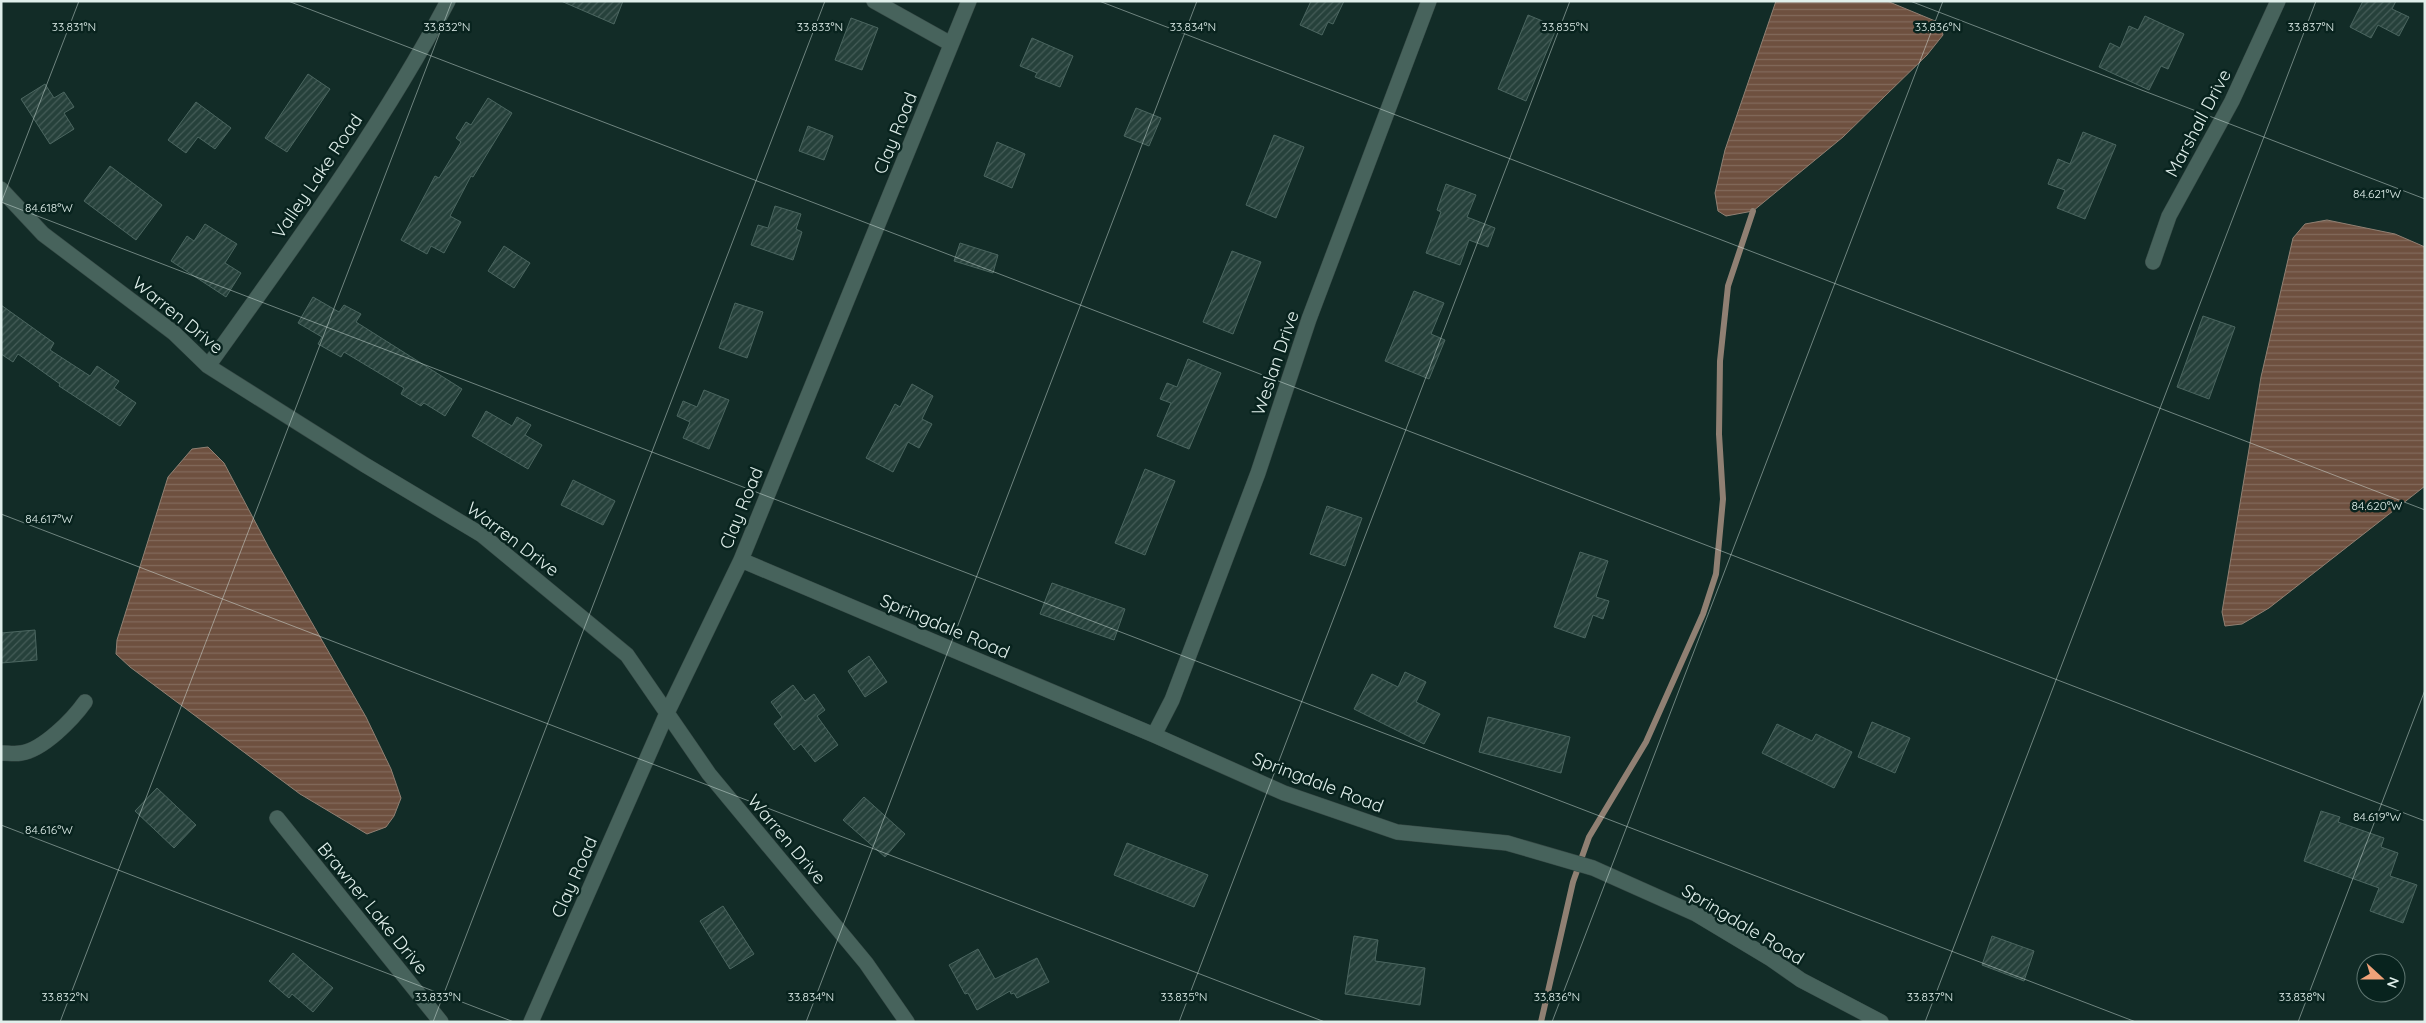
<svg xmlns="http://www.w3.org/2000/svg" width="2426" height="1023" font-family="Quicksand,sans-serif">
  <style>
    .water { fill: url(#water-rules); stroke: #908073 }
    .lines { fill: none; stroke-linecap: round; stroke-linejoin: round }
    .stream { stroke: #908073; stroke-width: 6 }
    .building { fill: url(#building-hatch); stroke: #4b6660 }
    .minor-casing { stroke: #364945; stroke-width: 16 }
    .minor { stroke: #47635c; stroke-width: 15 }
    .ticks { fill: none; stroke: #e0efeb; stroke-width: 1; stroke-opacity: 0.45 }
    .labels { text-anchor: middle; dominant-baseline: central; stroke-width: 5; stroke-linejoin: round; paint-order: stroke }
    .street-label { font-size: 18px; fill: #e0efeb; stroke: #08231e }
    .ticks-label { font-size: 12px; text-anchor: middle; fill: #e0efeb; stroke: #08231e; stroke-width: 5; stroke-linejoin: round; paint-order: stroke }
  </style>
  <defs>
    <pattern id="water-rules" width="6" height="5" patternUnits="userSpaceOnUse" patternTransform="scale(1.25)"><rect width="6" height="5" fill="#6e503f"/><path d="M0 2.5h6" fill="none" stroke="#826a5b"/></pattern>
    <pattern id="building-hatch" width="6" height="6" patternUnits="userSpaceOnUse" patternTransform="scale(1.25)"><rect width="6" height="6" fill="#26413b"/><path d="M-1 1l2-2M0 6l6-6M5 7l2-2" fill="none" stroke="#455d58"/></pattern>
  </defs>
  <rect width="100%" height="100%" fill="#122c27"/>
  <!-- water -->
  <path class="water" d="M 1776,1 L 1887,1 L 1940,23 L 1943,35 L 1927,55 L 1843,137 L 1753,211 L 1726,216 L 1718,211 L 1715,193 L 1725,150 Z
    M 2327,220 L 2395,234 L 2425,247 L 2425,486 L 2269,608 L 2242,624 L 2225,626 L 2222,612 L 2261,377 L 2293,238 L 2305,224 Z
    M 208,447 L 224,463 L 269,548 L 366,717 L 391,769 L 401,798 L 394,816 L 386,827 L 367,834 L 300,794 L 130,667 L 116,654 L 117,640 L 168,477 L 192,449 Z"/>
  <g class="lines">
    <!-- stream -->
    <path class="stream" d="M 1541,1022 L 1573,882 L 1589,837 L 1646,742 L 1703,614 L 1716,574 L 1723,499 L 1719,434 L 1720,361 L 1728,286 L 1753,211"/>
  </g>
  <!-- building -->
  <path class="building" d="M 561,1 L 623,1 L 614,24 Z
    M 1311,1 L 1344,1 L 1333,24 L 1328,22 L 1322,35 L 1300,25 Z
    M 2363,1 L 2396,1 L 2392,9 L 2409,17 L 2399,36 L 2378,25 L 2371,38 L 2350,27 Z
    M 1528,15 L 1557,27 L 1526,101 L 1498,89 Z
    M 2145,16 L 2184,34 L 2168,69 L 2161,66 L 2149,90 L 2099,67 L 2110,43 L 2120,48 L 2129,26 L 2138,30 Z
    M 851,18 L 878,28 L 862,70 L 835,60 Z
    M 1032,38 L 1073,56 L 1060,87 L 1035,77 L 1037,73 L 1020,66 Z
    M 308,74 L 330,89 L 287,152 L 265,138 Z
    M 45,84 L 54,98 L 64,92 L 74,107 L 64,113 L 74,129 L 50,144 L 21,99 Z
    M 488,98 L 512,113 L 473,177 L 471,176 L 450,216 L 461,222 L 444,253 L 431,246 L 427,254 L 401,240 L 435,176 L 439,178 L 461,142 L 456,138 L 466,122 L 471,125 Z
    M 196,102 L 231,128 L 215,149 L 198,137 L 186,153 L 168,140 Z
    M 1136,108 L 1161,118 L 1149,146 L 1124,136 Z
    M 808,126 L 833,136 L 824,160 L 799,151 Z
    M 2083,132 L 2116,145 L 2085,219 L 2057,208 L 2065,190 L 2048,184 L 2058,159 L 2070,164 Z
    M 1274,135 L 1304,147 L 1276,218 L 1246,205 Z
    M 997,142 L 1025,154 L 1012,188 L 984,176 Z
    M 110,166 L 162,205 L 136,240 L 84,201 Z
    M 1446,184 L 1476,195 L 1467,217 L 1495,228 L 1488,247 L 1469,240 L 1460,265 L 1426,253 L 1441,212 L 1437,210 Z
    M 775,206 L 801,214 L 796,229 L 802,232 L 793,260 L 751,245 L 758,225 L 768,228 Z
    M 205,224 L 237,244 L 225,263 L 241,273 L 226,297 L 171,261 L 187,236 L 194,241 Z
    M 960,243 L 998,255 L 993,273 L 954,261 Z
    M 504,246 L 530,263 L 514,288 L 488,271 Z
    M 1232,251 L 1261,262 L 1233,334 L 1203,322 Z
    M 1414,291 L 1444,303 L 1431,334 L 1445,340 L 1429,379 L 1385,361 Z
    M 313,297 L 339,312 L 344,305 L 361,314 L 356,322 L 462,389 L 445,416 L 424,403 L 421,406 L 401,394 L 404,388 L 344,352 L 341,357 L 318,344 L 322,337 L 298,323 Z
    M 735,303 L 763,312 L 747,358 L 719,348 Z
    M 1,305 L 54,343 L 50,350 L 90,376 L 97,366 L 119,381 L 114,388 L 136,403 L 120,426 L 59,386 L 60,384 L 18,354 L 13,362 L 1,354 Z
    M 2203,316 L 2235,327 L 2209,399 L 2177,387 Z
    M 1188,359 L 1221,373 L 1189,449 L 1157,436 L 1171,403 L 1160,399 L 1167,383 L 1177,387 Z
    M 912,384 L 933,396 L 922,419 L 932,424 L 919,448 L 908,442 L 893,472 L 866,458 L 895,404 L 900,407 Z
    M 704,390 L 729,400 L 709,449 L 683,438 L 690,422 L 677,416 L 683,401 L 697,407 Z
    M 486,411 L 512,426 L 517,417 L 531,425 L 525,435 L 542,445 L 528,469 L 472,436 Z
    M 1145,469 L 1175,481 L 1145,555 L 1115,543 Z
    M 573,480 L 615,501 L 603,525 L 561,505 Z
    M 1327,506 L 1362,518 L 1345,566 L 1310,554 Z
    M 1580,552 L 1608,561 L 1596,597 L 1609,601 L 1603,619 L 1593,615 L 1585,638 L 1554,627 Z
    M 1052,583 L 1125,609 L 1114,640 L 1040,614 Z
    M 35,630 L 37,660 L 1,663 L 1,633 Z
    M 869,656 L 887,682 L 865,697 L 848,671 Z
    M 1405,672 L 1426,682 L 1416,702 L 1440,714 L 1424,744 L 1354,709 L 1372,674 L 1398,687 Z
    M 793,685 L 805,701 L 814,694 L 825,710 L 817,716 L 838,745 L 815,762 L 801,744 L 794,750 L 774,724 L 782,717 L 771,702 Z
    M 1488,717 L 1570,737 L 1561,773 L 1479,752 Z
    M 1872,722 L 1910,738 L 1895,773 L 1858,757 Z
    M 1777,724 L 1812,741 L 1816,734 L 1852,752 L 1834,788 L 1762,753 Z
    M 157,788 L 196,825 L 174,848 L 135,811 Z
    M 864,797 L 905,834 L 885,857 L 843,820 Z
    M 2321,811 L 2340,817 L 2338,822 L 2384,838 L 2381,847 L 2398,853 L 2390,876 L 2417,885 L 2403,923 L 2370,911 L 2379,888 L 2304,861 Z
    M 1127,843 L 1208,875 L 1194,907 L 1114,875 Z
    M 723,906 L 754,954 L 730,969 L 700,921 Z
    M 1354,936 L 1378,940 L 1375,961 L 1425,968 L 1420,1005 L 1345,994 Z
    M 1992,936 L 2034,951 L 2024,981 L 1982,965 Z
    M 978,949 L 995,979 L 1037,958 L 1049,982 L 1017,998 L 1014,993 L 1011,994 L 1010,991 L 977,1010 L 968,993 L 965,994 L 949,965 Z
    M 293,953 L 333,988 L 313,1012 L 292,994 L 289,998 L 269,981 Z"/>
  <g class="lines">
    <!-- minor casing -->
    <g class="minor-casing">
      <path id="minor" d="M 874,1 L 951,44
        M 1,189 L 43,234 L 174,333 L 208,366 L 365,465 L 482,535 L 627,655 L 709,774 L 866,963 L 907,1022
        M 2153,262 L 2169,216 L 2232,101 L 2278,1
        M 208,366 C 293,247 380,130 448,1
        M 741,560 L 1154,735 L 1284,793 L 1397,832 L 1507,843 L 1593,868 L 1696,914 L 1771,959 L 1801,980 L 1881,1022
        M 1154,735 L 1172,700 L 1258,473 L 1309,319 L 1429,1
        M 1,753 C 8,753 15,754 21,753 C 43,750 73,719 85,702
        M 277,818 L 441,1022
        M 531,1022 L 667,713 L 741,560 L 969,1"/>
    </g>
    <!-- minor -->
    <use href="#minor" class="minor"/>
  </g>
  <!-- ticks -->
  <path class="ticks" d="M 288,1 L 2425,821M 1099,1 L 2425,510M 1910,1 L 2425,199M 1,202 L 2136,1022M 1,203 L 79,1M 1,514 L 1325,1022M 1,825 L 514,1022M 60,1022 L 452,1M 433,1022 L 825,1M 806,1022 L 1197,1M 1179,1022 L 1570,1M 1552,1022 L 1943,1M 1925,1022 L 2316,1M 2298,1022 L 2425,690"/>
  <g class="labels">
    <!-- street labels -->
    <g class="street-label">
      <text transform="translate(2198 123) rotate(-62)">Marshall Drive</text>
      <text transform="translate(895 133) rotate(-68)">Clay Road</text>
      <text transform="translate(317 176) rotate(-56)">Valley Lake Road</text>
      <text transform="translate(178 315) rotate(39)">Warren Drive</text>
      <text transform="translate(1275 363) rotate(-71)">Weslan Drive</text>
      <text transform="translate(741 508) rotate(-68)">Clay Road</text>
      <text transform="translate(513 539) rotate(37)">Warren Drive</text>
      <text transform="translate(945 626) rotate(23)">Springdale Road</text>
      <text transform="translate(1318 782) rotate(21)">Springdale Road</text>
      <text transform="translate(787 839) rotate(50)">Warren Drive</text>
      <text transform="translate(574 877) rotate(-66)">Clay Road</text>
      <text transform="translate(373 908) rotate(51)">Brawner Lake Drive</text>
      <text transform="translate(1743 924) rotate(31)">Springdale Road</text>
    </g>
  </g>
  <g class="ticks-label">
    <text x="74" y="31">33.831°N</text>
    <text x="447" y="31">33.832°N</text>
    <text x="820" y="31">33.833°N</text>
    <text x="1193" y="31">33.834°N</text>
    <text x="1565" y="31">33.835°N</text>
    <text x="1938" y="31">33.836°N</text>
    <text x="2311" y="31">33.837°N</text>
    <text x="2377" y="198">84.621°W</text>
    <text x="49" y="212">84.618°W</text>
    <text x="2377" y="510">84.620°W</text>
    <text x="49" y="523">84.617°W</text>
    <text x="2377" y="821">84.619°W</text>
    <text x="49" y="834">84.616°W</text>
    <text x="65" y="1001">33.832°N</text>
    <text x="438" y="1001">33.833°N</text>
    <text x="811" y="1001">33.834°N</text>
    <text x="1184" y="1001">33.835°N</text>
    <text x="1557" y="1001">33.836°N</text>
    <text x="1930" y="1001">33.837°N</text>
    <text x="2302" y="1001">33.838°N</text>
  </g>
  <!-- border -->
  <rect width="2426" height="1023" fill="none" stroke="#e0efeb" stroke-width="5"/>
  <!-- north arrow -->
  <g transform="translate(2381 978) rotate(111)"><circle r="24" fill="#08231e" stroke="#5e7570"/>
  <path d="M0-4L9 19L0 12L-9 19Z" fill="#f0a279"/>
  <text y="-8" font-size="14" font-weight="bold" text-anchor="middle" fill="#e0efeb">N</text>
  </g>
</svg>
